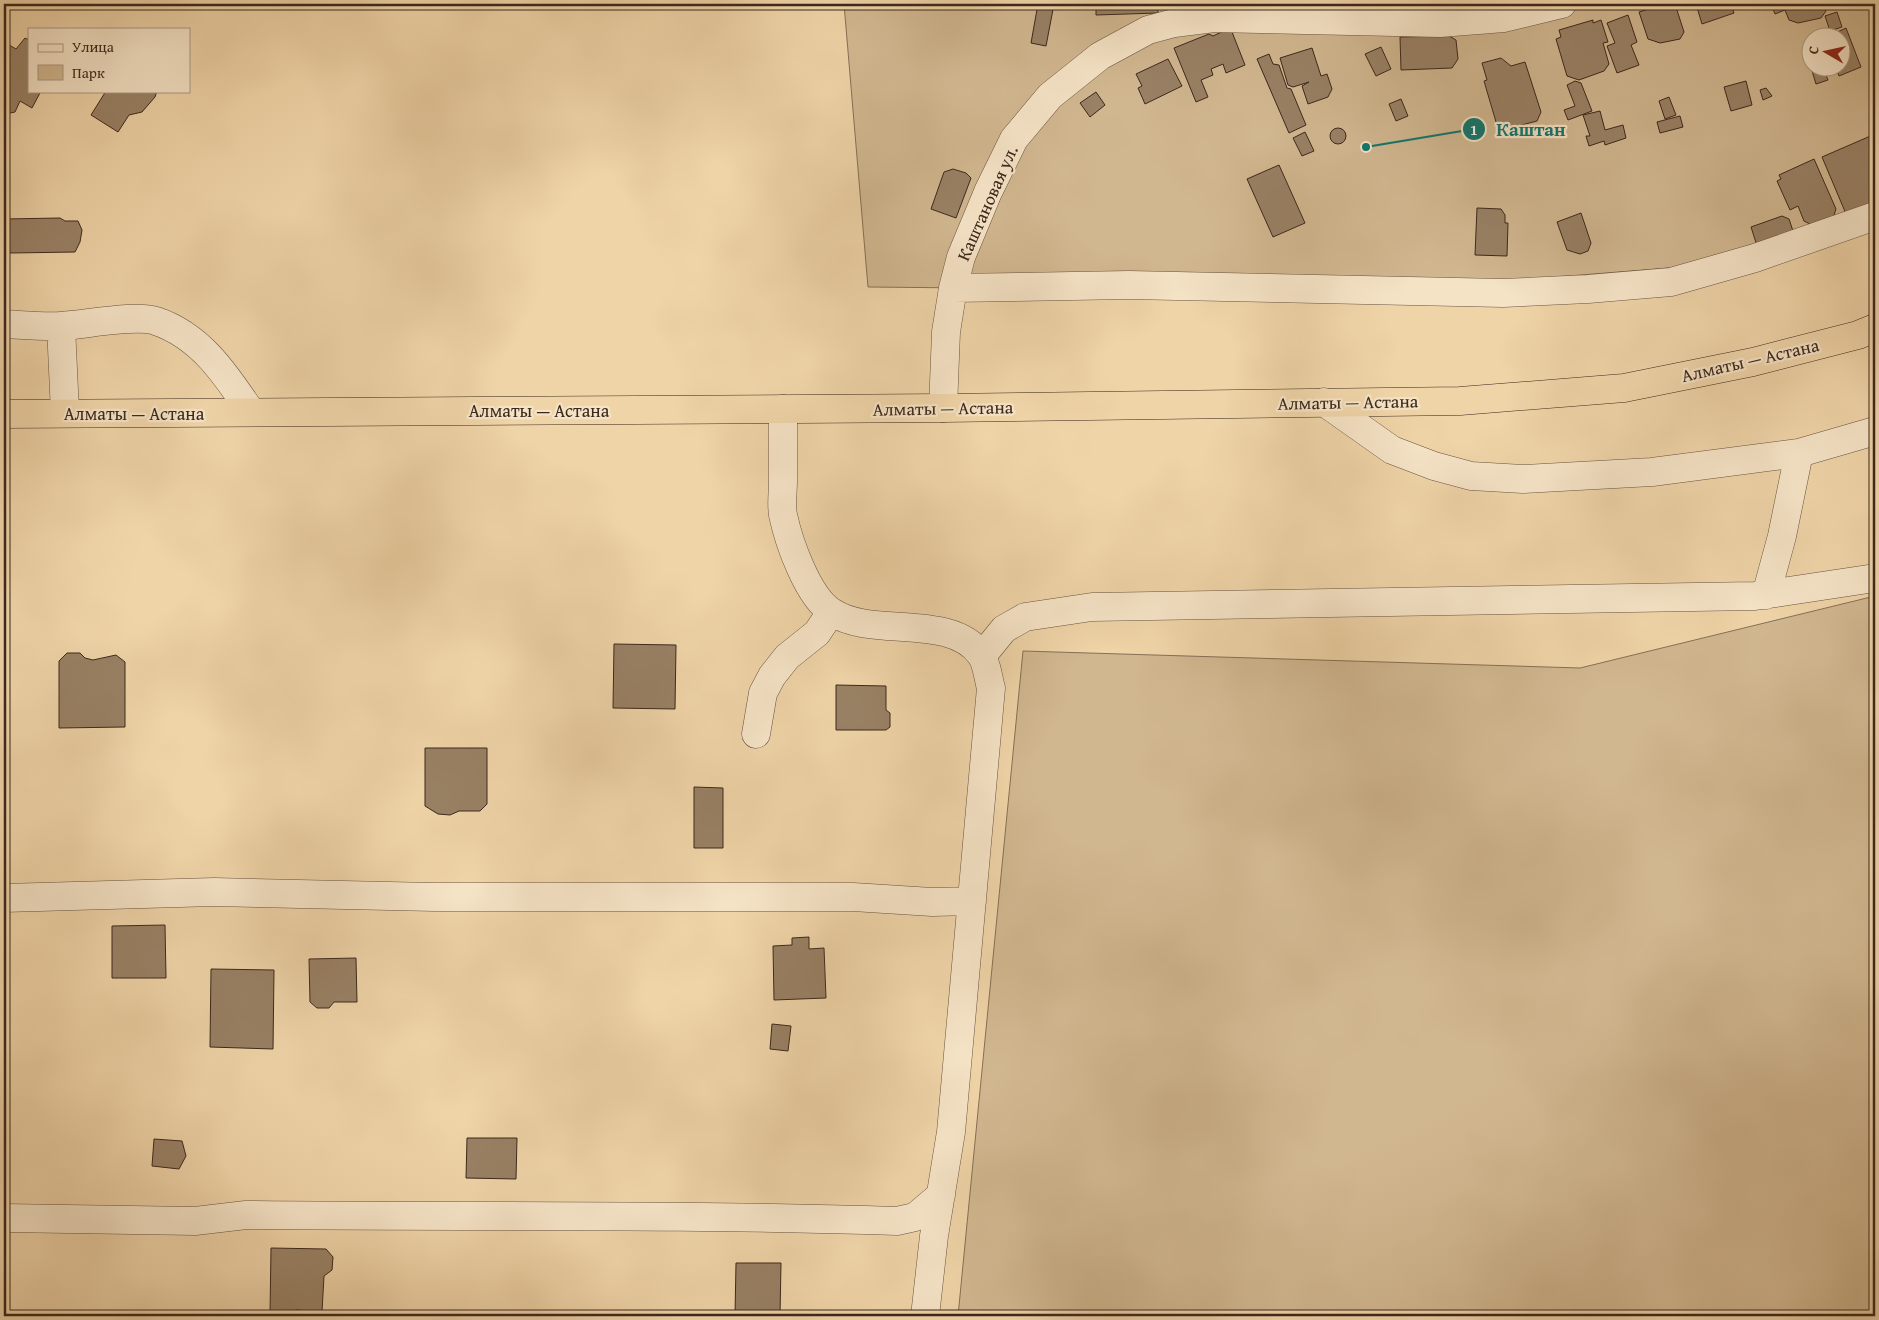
<svg xmlns="http://www.w3.org/2000/svg" width="1879" height="1320" font-family="'Gentium Book Plus',serif">
  <style>
    .green { fill: #d1b790; stroke: #867056; fill-rule: evenodd }
    .building { fill: #998165; stroke: #3c281c }
    .lines { fill: none; stroke-linecap: round; stroke-linejoin: round }
    .minor-casing { stroke: #69533f; stroke-width: 29 }
    .highway-casing { stroke: #3c281c; stroke-width: 29 }
    .minor { stroke: #f5e3c6; stroke-width: 28 }
    .highway { stroke: #efd4a8; stroke-width: 28 }
    .labels { text-anchor: middle; dominant-baseline: central; stroke-width: 4.5; stroke-linejoin: round; paint-order: stroke }
    .street-label { font-size: 18px; fill: #3c281c; stroke: #f5e3c6 }
    .leader { fill: none; stroke: #0f766e; stroke-width: 2 }
    .callout-dot { fill: #0f766e; stroke: #f5e3c6; stroke-width: 2 }
    .mark-label { font-size: 15px; text-anchor: middle; font-weight: bold; fill: #fff }
    .callout-label { font-size: 19px; text-anchor: middle; font-weight: bold; fill: #0f766e; stroke: #f5e3c6; stroke-width: 4.5; stroke-linejoin: round; paint-order: stroke }
  </style>
  <rect width="100%" height="100%" fill="#efd4a8"/>
  <filter id="stains"><feTurbulence type="fractalNoise" baseFrequency=".004" numOctaves="4"/><feColorMatrix values="0 0 0 0 .2 0 0 0 0 .09 0 0 0 0 .02 0 0 0 .5 -.17"/></filter>
  <radialGradient id="worn" r=".72"><stop offset=".6" stop-color="#630" stop-opacity="0"/><stop offset="1" stop-color="#630" stop-opacity=".3"/></radialGradient>
  <!-- green -->
  <path class="green" d="M 844,4 L 1875,4 L 1875,226 L 1766,260 L 1372,292 L 868,287 ZM 1812,38 L 1842,38 L 1842,68 L 1812,68 Z
    M 1875,596 L 1875,1316 L 958,1316 L 1023,651 L 1580,668 Z"/>
  <!-- building -->
  <path class="building" d="M 1038,4 L 1054,4 L 1046,46 L 1031,43 Z
    M 1096,4 L 1158,4 L 1158,13 L 1096,15 Z
    M 1664,4 L 1675,4 L 1684,32 L 1680,39 L 1660,43 L 1648,39 L 1639,12 Z
    M 1696,4 L 1731,4 L 1734,13 L 1702,24 Z
    M 1771,4 L 1823,4 L 1826,11 L 1821,18 L 1798,23 L 1789,20 L 1785,10 L 1775,14 Z
    M 1837,12 L 1842,27 L 1830,31 L 1825,16 Z
    M 1628,15 L 1637,42 L 1631,45 L 1639,65 L 1617,73 L 1607,46 L 1615,43 L 1607,23 Z
    M 1593,20 L 1593,23 L 1601,20 L 1608,42 L 1603,43 L 1609,64 L 1604,71 L 1579,80 L 1567,76 L 1556,39 L 1561,37 L 1559,30 Z
    M 1846,28 L 1861,67 L 1839,76 L 1836,68 L 1842,68 L 1842,38 L 1832,38 L 1831,35 Z
    M 1226,30 L 1232,32 L 1245,65 L 1226,73 L 1223,64 L 1211,69 L 1213,75 L 1201,80 L 1208,97 L 1196,102 L 1174,48 L 1209,34 L 1213,36 Z
    M 1449,36 L 1456,40 L 1458,59 L 1452,68 L 1401,70 L 1400,37 Z
    M 25,38 L 29,40 L 29,91 L 41,91 L 32,108 L 20,101 L 15,112 L 5,114 L 4,42 L 16,49 Z
    M 1381,47 L 1391,69 L 1376,76 L 1365,54 Z
    M 1312,48 L 1321,76 L 1327,74 L 1332,89 L 1328,97 L 1308,104 L 1302,86 L 1309,82 L 1293,87 L 1288,85 L 1280,58 Z
    M 1269,54 L 1273,64 L 1279,65 L 1287,88 L 1291,89 L 1306,125 L 1289,133 L 1257,59 Z
    M 1501,58 L 1511,66 L 1525,62 L 1541,112 L 1537,121 L 1510,128 L 1496,122 L 1484,81 L 1487,80 L 1482,63 Z
    M 1168,59 L 1182,86 L 1145,104 L 1138,88 L 1142,86 L 1136,74 Z
    M 1823,68 L 1828,80 L 1816,84 L 1812,71 Z
    M 1575,81 L 1581,83 L 1592,111 L 1568,120 L 1564,110 L 1575,106 L 1567,85 Z
    M 1746,81 L 1752,105 L 1731,111 L 1724,87 Z
    M 1766,88 L 1772,96 L 1763,100 L 1760,90 Z
    M 106,91 L 157,91 L 155,97 L 142,112 L 129,115 L 118,132 L 91,115 Z
    M 1096,92 L 1105,105 L 1090,117 L 1080,103 Z
    M 1669,97 L 1676,115 L 1665,119 L 1659,101 Z
    M 1401,99 L 1408,116 L 1396,121 L 1389,104 Z
    M 1600,111 L 1605,130 L 1623,125 L 1626,138 L 1605,145 L 1604,141 L 1589,146 L 1586,136 L 1590,136 L 1583,115 Z
    M 1680,116 L 1683,127 L 1660,133 L 1657,122 Z
    M1330 136a8 8 0 1 1 16 0a8 8 0 1 1-16 0Z
    M 1305,132 L 1314,151 L 1302,156 L 1293,138 Z
    M 1875,134 L 1875,210 L 1849,221 L 1822,157 Z
    M 1814,159 L 1836,209 L 1833,218 L 1814,226 L 1804,221 L 1798,206 L 1790,210 L 1777,181 L 1781,179 L 1779,175 Z
    M 1279,165 L 1305,223 L 1273,237 L 1247,179 Z
    M 953,169 L 966,173 L 971,178 L 956,218 L 931,209 L 944,172 Z
    M 1477,208 L 1501,209 L 1505,215 L 1505,223 L 1508,223 L 1507,256 L 1475,255 Z
    M 1581,213 L 1591,243 L 1588,251 L 1580,254 L 1567,250 L 1557,222 Z
    M 1782,216 L 1789,219 L 1795,237 L 1758,249 L 1751,227 Z
    M 60,218 L 65,221 L 78,221 L 82,230 L 80,242 L 75,252 L 11,253 L 4,248 L 4,219 Z
    M 4,251 L 9,257 L 8,280 L 4,280 Z
    M 614,644 L 676,645 L 675,709 L 613,708 Z
    M 67,653 L 80,653 L 85,658 L 93,660 L 116,655 L 125,662 L 125,727 L 59,728 L 59,661 Z
    M 836,685 L 886,686 L 886,710 L 890,713 L 890,727 L 886,730 L 836,730 Z
    M 425,748 L 487,748 L 487,804 L 480,811 L 459,811 L 450,815 L 438,814 L 425,806 Z
    M 694,787 L 723,788 L 723,848 L 694,848 Z
    M 165,925 L 166,978 L 112,978 L 112,926 Z
    M 809,937 L 809,949 L 824,948 L 826,998 L 774,1000 L 773,946 L 792,945 L 792,938 Z
    M 356,958 L 357,1002 L 334,1002 L 329,1008 L 317,1008 L 310,1002 L 309,959 Z
    M 211,969 L 274,970 L 273,1049 L 210,1047 Z
    M 772,1024 L 791,1026 L 788,1051 L 770,1049 Z
    M 467,1138 L 517,1138 L 516,1179 L 466,1178 Z
    M 154,1139 L 182,1141 L 186,1156 L 179,1169 L 152,1166 Z
    M 271,1248 L 326,1249 L 333,1257 L 332,1270 L 324,1276 L 322,1312 L 296,1310 L 292,1315 L 270,1314 Z
    M 736,1263 L 781,1263 L 780,1316 L 735,1316 Z"/>
  <g class="lines">
    <!-- minor casing -->
    <g class="minor-casing">
      <path id="minor" d="M 953,288 L 1129,285 L 1503,293 L 1588,289 L 1671,282 L 1755,258 L 1875,216
        M 4,324 C 23,325 42,327 61,326 C 84,325 136,314 156,321 C 201,336 226,375 251,412
        M 61,326 L 65,413
        M 1324,402 L 1392,450 L 1434,466 L 1471,476 L 1523,479 L 1652,472 L 1799,453 L 1875,431
        M 943,408 L 946,332 L 953,288 L 961,257 L 988,192 L 1014,139 L 1050,96 L 1100,56 L 1148,30 L 1174,23 L 1214,18 L 1440,23 L 1504,18 L 1562,4
        M 783,409 C 783,433 783,457 783,481 C 783,492 781,505 783,515 C 789,543 808,597 832,612 C 872,639 951,612 981,655 C 987,663 988,678 991,688 L 951,1132 L 934,1236 L 925,1316
        M 1766,595 L 1782,536 L 1799,453
        M 982,656 L 1004,629 L 1025,617 L 1092,607 L 1755,596 L 1875,578
        M 756,734 L 763,693 L 772,676 L 787,657 L 817,633 L 831,612
        M 4,898 L 214,892 L 434,897 L 853,897 L 932,902 L 972,901
        M 4,1218 L 195,1221 L 246,1215 C 463,1217 680,1214 897,1221 L 915,1217 L 941,1195"/>
    </g>
    <!-- highway casing -->
    <g class="highway-casing">
      <path id="highway" d="M 4,414 L 943,408 L 1460,401 L 1624,388 L 1753,362 L 1858,335 L 1875,328"/>
    </g>
    <!-- minor -->
    <use href="#minor" class="minor"/>
    <!-- highway -->
    <use href="#highway" class="highway"/>
  </g>
  <g class="labels">
    <!-- street labels -->
    <g class="street-label">
      <text transform="translate(987 203) rotate(-66)">Каштановая ул.</text>
      <text transform="translate(1750 360) rotate(-13)">Алматы — Астана</text>
      <text transform="translate(1348 402) rotate(-1)">Алматы — Астана</text>
      <text transform="translate(943 408) rotate(-1)">Алматы — Астана</text>
      <text x="539" y="410">Алматы — Астана</text>
      <text x="134" y="413">Алматы — Астана</text>
    </g>
  </g>
  <!-- callouts -->
  <path class="leader" d="M1366 147L1474 129"/>
  <g class="callout-dot">
    <circle cx="1366" cy="147" r="5"/>
    <circle cx="1474" cy="129" r="12"/>
  </g>
  <g class="mark-label">
    <text x="1474" y="135">1</text>
  </g>
  <g class="callout-label">
    <text x="1531" y="136">Каштан</text>
  </g>
  <!-- margin -->
  <rect width="1879" height="1320" fill="none" stroke="#efd4a8" stroke-width="20"/>
  <rect x="5" y="5" width="1869" height="1310" fill="none" stroke="#3c281c" stroke-width="2.5"/>
  <rect x="10" y="10" width="1859" height="1300" fill="none" stroke="#3c281c"/>
  <!-- legend -->
  <rect x="28" y="28" width="162" height="65" fill="#f5e3c6" stroke="#ab9882"/>
  <rect x="38" y="44" width="25" height="8" fill="#f5e3c6" stroke="#ab9882"/>
  <text x="72" y="52" font-size="15" fill="#3c281c">Улица</text>
  <rect x="38" y="65" width="25" height="15" fill="#d1b790" stroke="#ab9882"/>
  <text x="72" y="78" font-size="15" fill="#3c281c">Парк</text>
  <!-- north arrow -->
  <g transform="translate(1826 52) rotate(279)"><circle r="24" fill="#f5e3c6" stroke="#ab9882"/>
  <path d="M0-4L9 19L0 12L-9 19Z" fill="#8f2418"/>
  <text y="-8" font-size="14" font-weight="bold" text-anchor="middle" fill="#3c281c">С</text>
  </g>
  <rect width="100%" height="100%" filter="url(#stains)"/>
  <rect width="100%" height="100%" fill="url(#worn)"/>
</svg>
